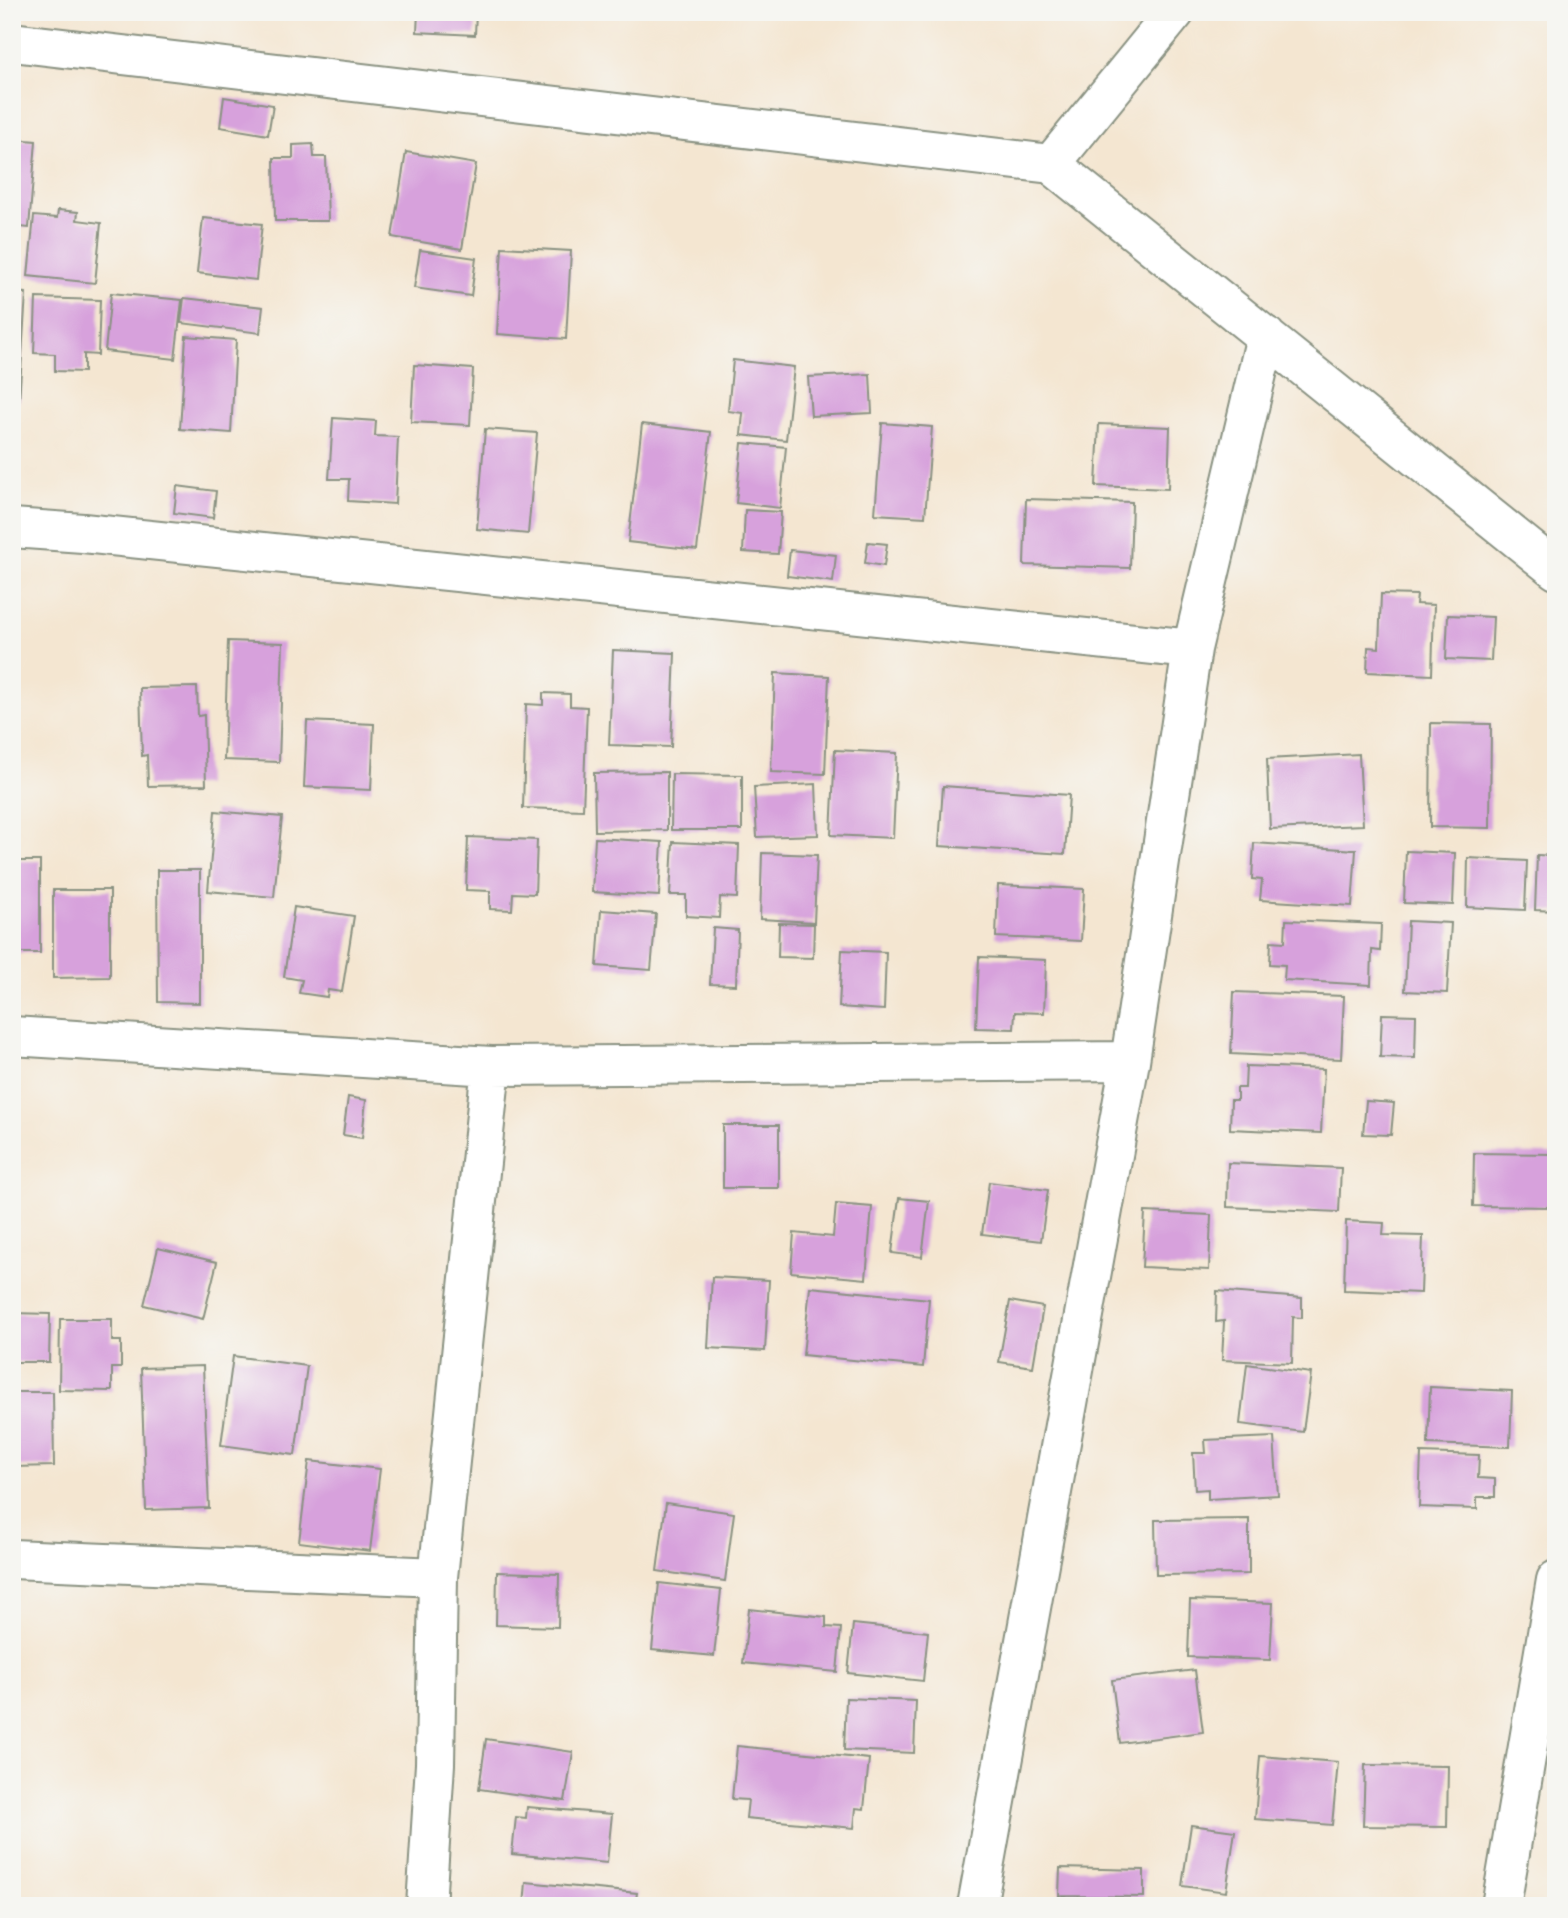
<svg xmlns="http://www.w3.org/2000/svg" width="1568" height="1918" font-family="Cardo,serif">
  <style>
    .building { fill: #d7a1dc }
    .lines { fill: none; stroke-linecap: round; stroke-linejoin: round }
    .minor-casing { stroke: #8a9282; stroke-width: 42 }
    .minor { stroke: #fff; stroke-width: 38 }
  </style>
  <rect width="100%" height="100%" fill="#f6f6f2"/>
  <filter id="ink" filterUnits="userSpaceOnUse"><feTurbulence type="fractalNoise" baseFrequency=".0143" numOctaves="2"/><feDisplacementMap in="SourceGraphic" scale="14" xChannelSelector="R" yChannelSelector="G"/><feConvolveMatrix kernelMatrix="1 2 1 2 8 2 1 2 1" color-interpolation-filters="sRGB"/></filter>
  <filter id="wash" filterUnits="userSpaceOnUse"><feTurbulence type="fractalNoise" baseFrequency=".00686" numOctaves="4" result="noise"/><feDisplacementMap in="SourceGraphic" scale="28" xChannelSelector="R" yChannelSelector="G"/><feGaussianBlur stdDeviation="1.57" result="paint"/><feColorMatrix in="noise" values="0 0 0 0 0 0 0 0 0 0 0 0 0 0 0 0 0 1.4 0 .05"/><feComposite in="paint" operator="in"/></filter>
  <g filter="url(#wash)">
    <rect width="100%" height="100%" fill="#f4e6d1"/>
    <g id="blocks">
      <!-- building -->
      <path class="building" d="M 418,12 L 476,12 L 475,35 L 417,32 Z
        M 224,97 L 273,105 L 268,135 L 220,127 Z
        M 12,139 L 36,141 L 29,228 L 12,226 Z
        M 313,144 L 314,157 L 326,157 L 328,221 L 275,221 L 274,158 L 293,158 L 293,145 Z
        M 406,152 L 476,164 L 462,249 L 392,237 Z
        M 58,210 L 78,212 L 77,220 L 101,223 L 95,283 L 28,276 L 34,216 L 57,218 Z
        M 203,218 L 262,224 L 256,280 L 197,273 Z
        M 502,247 L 571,251 L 566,339 L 497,334 Z
        M 420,250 L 476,258 L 471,296 L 414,288 Z
        M 12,292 L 26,293 L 19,402 L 12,402 Z
        M 111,293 L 182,300 L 175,359 L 105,351 Z
        M 36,298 L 100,300 L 98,355 L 84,354 L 84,372 L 55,371 L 55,354 L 34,353 Z
        M 184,298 L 263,307 L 260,333 L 181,323 Z
        M 186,336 L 236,340 L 231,433 L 180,429 Z
        M 733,360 L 794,367 L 786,440 L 741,435 L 743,413 L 728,411 Z
        M 414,365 L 473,369 L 470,425 L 411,422 Z
        M 870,374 L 872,413 L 811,416 L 808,377 Z
        M 333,418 L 376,421 L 375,436 L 398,437 L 395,504 L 348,501 L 349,479 L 329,479 Z
        M 882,423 L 932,427 L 925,517 L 875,514 Z
        M 642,424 L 711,432 L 697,550 L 628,542 Z
        M 1099,424 L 1170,427 L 1168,489 L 1096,486 Z
        M 485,429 L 537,433 L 528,534 L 477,529 Z
        M 742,443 L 786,447 L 780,508 L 736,503 Z
        M 177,486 L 216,491 L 213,518 L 174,513 Z
        M 1026,499 L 1132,502 L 1130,568 L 1024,565 Z
        M 745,510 L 781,512 L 778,554 L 743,552 Z
        M 868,542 L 887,544 L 884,566 L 865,563 Z
        M 790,550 L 836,555 L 833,582 L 787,576 Z
        M 1381,594 L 1417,595 L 1416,604 L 1434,605 L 1432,675 L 1367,672 L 1368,647 L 1379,648 Z
        M 1448,615 L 1493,617 L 1491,661 L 1446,659 Z
        M 228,641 L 283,643 L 279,762 L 224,760 Z
        M 613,650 L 675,653 L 671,747 L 609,745 Z
        M 775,673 L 829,676 L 825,774 L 771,772 Z
        M 197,687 L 198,716 L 204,715 L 206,785 L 148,786 L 147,755 L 142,756 L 140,688 Z
        M 543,693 L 570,694 L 570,706 L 587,707 L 583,810 L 523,808 L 526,704 L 543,705 Z
        M 307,721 L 374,724 L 371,790 L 304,787 Z
        M 1431,723 L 1491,724 L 1490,828 L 1430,827 Z
        M 835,750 L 897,753 L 893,838 L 831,835 Z
        M 1359,754 L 1363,825 L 1270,829 L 1267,759 Z
        M 667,772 L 667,830 L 595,831 L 594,773 Z
        M 672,774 L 742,775 L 742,830 L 671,830 Z
        M 816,784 L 818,835 L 757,837 L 754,787 Z
        M 943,786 L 1069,795 L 1065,854 L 939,846 Z
        M 215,811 L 282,817 L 274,897 L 208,891 Z
        M 468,837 L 537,840 L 535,894 L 513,893 L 512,910 L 490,909 L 490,891 L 466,890 Z
        M 595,838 L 662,842 L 659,896 L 592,892 Z
        M 673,842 L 739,845 L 737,898 L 720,897 L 719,918 L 686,916 L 686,895 L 670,895 Z
        M 1254,843 L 1356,850 L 1352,906 L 1260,900 L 1262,880 L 1252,879 Z
        M 1406,851 L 1455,853 L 1453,905 L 1404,903 Z
        M 762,853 L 817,855 L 814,922 L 760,919 Z
        M 1537,855 L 1556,856 L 1556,911 L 1535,910 Z
        M 1468,858 L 1527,861 L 1525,910 L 1467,907 Z
        M 12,861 L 40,861 L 40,953 L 12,953 Z
        M 157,870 L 200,870 L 200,1003 L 158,1002 Z
        M 998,885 L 1084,889 L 1081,941 L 996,937 Z
        M 53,890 L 110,890 L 110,977 L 53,978 Z
        M 294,907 L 354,916 L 342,992 L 328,990 L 327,997 L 299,993 L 302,980 L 284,977 Z
        M 601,910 L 656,914 L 651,970 L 597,966 Z
        M 1286,920 L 1381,924 L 1380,951 L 1372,950 L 1371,985 L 1284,980 L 1285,965 L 1270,964 L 1271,941 L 1285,942 Z
        M 1408,921 L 1451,923 L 1447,993 L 1405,991 Z
        M 779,923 L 814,924 L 813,958 L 778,957 Z
        M 713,928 L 738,930 L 736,985 L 710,984 Z
        M 842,950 L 886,952 L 884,1010 L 839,1007 Z
        M 979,957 L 1046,960 L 1044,1013 L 1015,1012 L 1014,1029 L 976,1028 Z
        M 1234,992 L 1344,996 L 1341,1059 L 1231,1054 Z
        M 1382,1014 L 1416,1015 L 1415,1058 L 1380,1057 Z
        M 1246,1066 L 1324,1069 L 1321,1133 L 1230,1129 L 1231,1100 L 1237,1100 L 1237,1088 L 1245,1088 Z
        M 348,1097 L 366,1100 L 362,1138 L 343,1135 Z
        M 1366,1101 L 1394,1103 L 1391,1135 L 1363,1134 Z
        M 723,1125 L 779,1125 L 779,1188 L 723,1188 Z
        M 1474,1153 L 1553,1154 L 1552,1173 L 1556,1173 L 1556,1191 L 1552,1192 L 1552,1207 L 1473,1206 Z
        M 1228,1163 L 1341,1168 L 1339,1212 L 1227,1207 Z
        M 989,1182 L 1048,1190 L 1041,1241 L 982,1234 Z
        M 899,1198 L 929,1201 L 922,1257 L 892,1253 Z
        M 836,1204 L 872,1207 L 866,1279 L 791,1272 L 794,1233 L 833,1237 Z
        M 1145,1212 L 1211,1215 L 1209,1270 L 1142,1267 Z
        M 1346,1221 L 1384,1223 L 1383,1235 L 1423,1236 L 1421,1293 L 1344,1290 Z
        M 158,1248 L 217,1262 L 203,1319 L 144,1305 Z
        M 712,1277 L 769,1280 L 765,1351 L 708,1348 Z
        M 810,1287 L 929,1299 L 923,1367 L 803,1355 Z
        M 1217,1291 L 1302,1298 L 1302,1318 L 1293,1317 L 1292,1363 L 1222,1360 L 1224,1321 L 1216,1322 Z
        M 1010,1301 L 1043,1307 L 1033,1367 L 999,1362 Z
        M 12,1313 L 50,1314 L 49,1362 L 12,1362 Z
        M 60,1319 L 112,1319 L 112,1341 L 121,1341 L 121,1368 L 112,1368 L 112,1391 L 59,1390 Z
        M 233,1356 L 307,1366 L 295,1455 L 221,1445 Z
        M 1247,1364 L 1311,1373 L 1303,1432 L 1240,1424 Z
        M 203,1366 L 209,1508 L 146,1510 L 141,1368 Z
        M 1430,1387 L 1512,1391 L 1510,1447 L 1428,1444 Z
        M 12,1392 L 53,1392 L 54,1466 L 12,1467 Z
        M 1274,1437 L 1278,1495 L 1208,1499 L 1208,1489 L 1195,1490 L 1193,1453 L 1206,1453 L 1205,1440 Z
        M 1421,1453 L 1479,1455 L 1478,1478 L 1495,1479 L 1495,1497 L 1477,1497 L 1477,1509 L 1419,1507 Z
        M 309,1461 L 380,1469 L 370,1551 L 299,1542 Z
        M 666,1503 L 734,1513 L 725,1581 L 657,1571 Z
        M 1249,1519 L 1249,1574 L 1156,1575 L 1155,1520 Z
        M 497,1572 L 559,1574 L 558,1627 L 496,1625 Z
        M 659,1583 L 721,1590 L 714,1656 L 652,1650 Z
        M 1190,1600 L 1273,1603 L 1270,1660 L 1188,1657 Z
        M 749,1609 L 826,1617 L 826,1627 L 841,1628 L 837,1672 L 743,1663 Z
        M 853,1624 L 928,1632 L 923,1681 L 848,1673 Z
        M 1195,1670 L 1203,1732 L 1120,1743 L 1112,1680 Z
        M 846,1698 L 916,1701 L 914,1753 L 844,1750 Z
        M 486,1739 L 573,1752 L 565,1801 L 479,1789 Z
        M 737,1746 L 869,1759 L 864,1809 L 856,1808 L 854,1828 L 746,1818 L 748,1800 L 732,1799 Z
        M 1260,1756 L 1338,1762 L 1332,1825 L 1255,1819 Z
        M 1365,1765 L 1448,1766 L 1447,1827 L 1363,1826 Z
        M 527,1807 L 612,1814 L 607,1863 L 512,1854 L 516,1817 L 526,1818 Z
        M 1191,1825 L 1235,1831 L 1226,1892 L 1182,1886 Z
        M 1060,1868 L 1144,1870 L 1144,1897 L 1059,1896 Z
        M 526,1882 L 637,1893 L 635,1906 L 524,1906 Z"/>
    </g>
  </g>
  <g filter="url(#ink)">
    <use href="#blocks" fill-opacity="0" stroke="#8a9282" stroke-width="2"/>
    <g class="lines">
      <!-- minor casing -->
      <g class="minor-casing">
        <path id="minor" d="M 12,42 L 1051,164 L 1175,12
          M 1051,164 L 1556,570
          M 12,528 L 83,533 L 1192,649
          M 12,1036 L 491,1066 L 1130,1061
          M 12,1559 L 438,1577
          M 426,1906 L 435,1764 L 438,1577 L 491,1066
          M 977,1906 L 1130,1061 L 1192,649 L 1266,336
          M 1501,1906 L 1556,1580"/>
      </g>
      <!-- minor -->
      <use href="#minor" class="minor"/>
    </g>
  </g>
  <!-- margin -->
  <rect width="1568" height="1918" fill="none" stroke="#f6f6f2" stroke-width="42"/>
</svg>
